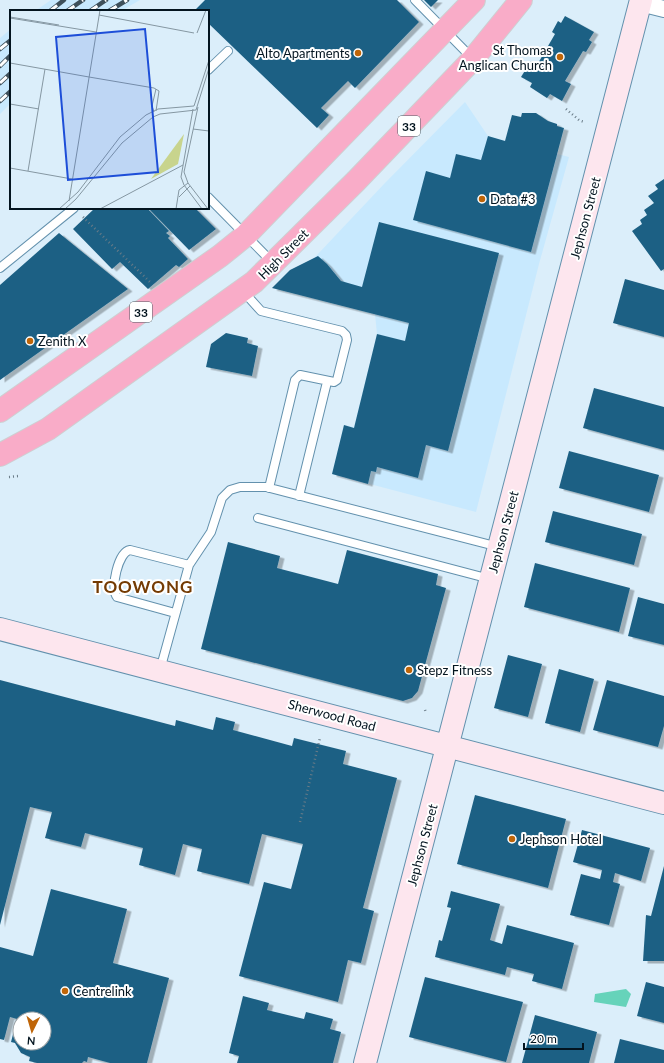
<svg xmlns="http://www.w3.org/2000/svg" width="664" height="1063" font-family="Lato,sans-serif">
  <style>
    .built { fill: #c8e9fe }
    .water { fill: #66d3ba }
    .building { fill: #1e6184; fill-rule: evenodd; filter: url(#shadow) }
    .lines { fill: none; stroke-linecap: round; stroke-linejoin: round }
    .lane-casing { stroke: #6391ad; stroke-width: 10 }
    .street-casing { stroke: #6391ad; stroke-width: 18 }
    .secondary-casing { stroke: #6391ad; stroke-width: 24 }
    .highway-casing { stroke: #cdd0d2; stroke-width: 24 }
    .path { stroke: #697b87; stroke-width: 2.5; stroke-dasharray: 1 3; stroke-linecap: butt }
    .lane { stroke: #fff; stroke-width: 8 }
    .street { stroke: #fff; stroke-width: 16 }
    .secondary { stroke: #fde6ee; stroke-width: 22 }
    .highway { stroke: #f9acc8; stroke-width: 22 }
    .rail-casing { stroke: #3e505b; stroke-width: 4.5 }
    .rail { stroke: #fff; stroke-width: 3; stroke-dasharray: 9; stroke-linecap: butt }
    .poi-dot { fill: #bf6508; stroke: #fff; stroke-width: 1.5 }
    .labels { text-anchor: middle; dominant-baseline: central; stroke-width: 4; stroke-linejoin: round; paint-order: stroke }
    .shield { fill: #fff; stroke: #4f5a62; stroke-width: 1 }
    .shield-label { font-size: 12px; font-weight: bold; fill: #03141f }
    .poi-label { font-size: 13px; fill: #03141f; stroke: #fff; text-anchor: start }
    .street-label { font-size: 13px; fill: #03141f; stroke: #fff }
    .district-label { font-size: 17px; font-weight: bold; letter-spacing: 1px; fill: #743b03; stroke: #fff }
    .inset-road { fill: none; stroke: #8597a2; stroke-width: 1 }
    .view { fill: #1d4ed8; fill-opacity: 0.15; stroke: #1d4ed8; stroke-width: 2 }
    .inset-edge { fill: none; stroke: #03141f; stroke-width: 2 }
  </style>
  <defs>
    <filter id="shadow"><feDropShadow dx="4.5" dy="2.5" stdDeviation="0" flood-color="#0004"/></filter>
  </defs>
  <rect width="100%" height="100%" fill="#dbeefa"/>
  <!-- built -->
  <path class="built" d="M 51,0 L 140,0 L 121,11 L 35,11 Z
    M 11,29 L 11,103 L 0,114 L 0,38 Z
    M 465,102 L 488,136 L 569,157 L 539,264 L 476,512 L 332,474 L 344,425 L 354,427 L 377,334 L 375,314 L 301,272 L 384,184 Z"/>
  <!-- water -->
  <path class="water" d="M 626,989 L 631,994 L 626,1007 L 594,1002 L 595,994 Z"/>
  <!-- building -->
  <path class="building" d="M 205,0 L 397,0 L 419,22 L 355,88 L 348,81 L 321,108 L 329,115 L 317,128 L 208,23 L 208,11 L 195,10 Z
    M 424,0 L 438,0 L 431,7 Z
    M 565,16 L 594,32 L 589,40 L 592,42 L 586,52 L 583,51 L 565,81 L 571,84 L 562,101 L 550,94 L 547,98 L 530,87 L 532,83 L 521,77 L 531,61 L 537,65 L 555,34 L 552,32 L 558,21 L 561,23 Z
    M 522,113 L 536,113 L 548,121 L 557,124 L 557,126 L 564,128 L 531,252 L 413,220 L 426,171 L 450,178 L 456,154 L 481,160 L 488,136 L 505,141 L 512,115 L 521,117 Z
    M 664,179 L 664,269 L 661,271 L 632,231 L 642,224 L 640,220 L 647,215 L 644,210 L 654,203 L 648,196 L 658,189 L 655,185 Z
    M 95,208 L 147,208 L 169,231 L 166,233 L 170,236 L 168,238 L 188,259 L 179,267 L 176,265 L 148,289 L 120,262 L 112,269 L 73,229 Z
    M 148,208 L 195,208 L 216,229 L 189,250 Z
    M 379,222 L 499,253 L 448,451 L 426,445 L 418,478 L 377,467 L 376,472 L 371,471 L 368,484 L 332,474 L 344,425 L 354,428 L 377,334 L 405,341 L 409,323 L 272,288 L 290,270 L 318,256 L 327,264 L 341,281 L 362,287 Z
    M 59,233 L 128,289 L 0,380 L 0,285 Z
    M 625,279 L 664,290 L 664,337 L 613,323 Z
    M 226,333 L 248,338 L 247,343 L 258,346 L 252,376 L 206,367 L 211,344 Z
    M 594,388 L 664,407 L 664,450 L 583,428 Z
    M 569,451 L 659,475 L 649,512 L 559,488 Z
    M 553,511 L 642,534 L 634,565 L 545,542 Z
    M 228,542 L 280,556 L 277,568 L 338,584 L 347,550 L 438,574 L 436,585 L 446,588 L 418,691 L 412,698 L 403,701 L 201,649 Z
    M 535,563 L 630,588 L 619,632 L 524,607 Z
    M 638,597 L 664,604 L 664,645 L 628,636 Z
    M 508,655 L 542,664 L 528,717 L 494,708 Z
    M 559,669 L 594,679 L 580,732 L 545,723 Z
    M 0,680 L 175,726 L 176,720 L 213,730 L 216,717 L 235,722 L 233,730 L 292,746 L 294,738 L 346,751 L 343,764 L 397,778 L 363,908 L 374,911 L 361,963 L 348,960 L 338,1002 L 239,976 L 264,882 L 291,889 L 303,844 L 262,834 L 249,884 L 197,871 L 202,849 L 183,844 L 175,875 L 139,865 L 143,848 L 85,833 L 81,847 L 45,838 L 52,812 L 30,807 L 0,925 Z
    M 607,680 L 664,696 L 664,726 L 658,747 L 593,730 Z
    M 475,795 L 566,819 L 548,888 L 457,864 Z
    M 582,830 L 650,848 L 641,881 L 615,873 L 613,882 L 620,884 L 609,925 L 570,915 L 581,874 L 600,879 L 602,870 L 573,862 Z
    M 664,866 L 664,961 L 643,961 L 646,915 L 651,916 Z
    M 51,889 L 127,909 L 113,963 L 169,978 L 147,1063 L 110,1063 L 88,1057 L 87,1062 L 84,1061 L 82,1063 L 37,1063 L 29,1061 L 30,1057 L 21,1053 L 15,1043 L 11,1042 L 17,1019 L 10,1017 L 4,1040 L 0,1039 L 0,947 L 33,956 ZM 20,1019 L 44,1019 L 44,1043 L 20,1043 Z
    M 451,891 L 500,904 L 490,940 L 502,944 L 507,925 L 574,943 L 562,989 L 532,981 L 534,974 L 507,967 L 505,975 L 435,957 L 439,940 L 442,941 L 451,908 L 447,907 Z
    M 425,977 L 523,1002 L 506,1062 L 409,1037 Z
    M 646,982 L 664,987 L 664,1023 L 637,1016 Z
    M 243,996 L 269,1003 L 267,1010 L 304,1019 L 306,1012 L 333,1019 L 330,1029 L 341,1032 L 333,1063 L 237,1063 L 239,1056 L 229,1053 Z
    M 535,1015 L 597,1032 L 589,1063 L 522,1063 Z
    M 620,1039 L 664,1050 L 664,1063 L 614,1063 Z"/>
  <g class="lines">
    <!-- lane casing -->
    <g class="lane-casing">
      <path id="lane" d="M 415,0 L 472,58
        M 208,70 L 228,51
        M 208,197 L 273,263
        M 0,268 L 74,208
        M 243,291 L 261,311 L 342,331 L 346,335 L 347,340 L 337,380 L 334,382 L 300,375 L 295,380 L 269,488
        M 299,496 L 327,382
        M 258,518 L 490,579
        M 175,613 L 117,597 C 110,589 118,552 130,550 L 189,565
        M 160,670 L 189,565 L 211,532 L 222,498 L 230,490 L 240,487 L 266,487 L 499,547"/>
    </g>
    <!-- street casing -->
    <g class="street-casing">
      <path id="street" d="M 640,3 L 664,9"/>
    </g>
    <!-- secondary casing -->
    <g class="secondary-casing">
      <path id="secondary" d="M 0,629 L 664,803
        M 365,1063 L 641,0"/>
    </g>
    <!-- highway casing -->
    <g class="highway-casing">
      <path id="highway" d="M 0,411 L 220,256 L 246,235 L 474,0
        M 0,455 L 48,429 L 254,282 L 356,181 L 473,59 L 521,0"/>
    </g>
    <!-- path -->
    <path class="path" d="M 566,109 L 579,120 L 584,122
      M 83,217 L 150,282
      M 9,477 L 19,476
      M 425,710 L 426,713
      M 300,822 L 320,738"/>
    <!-- lane -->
    <use href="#lane" class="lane"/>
    <!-- street -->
    <use href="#street" class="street"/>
    <!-- secondary -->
    <use href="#secondary" class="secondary"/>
    <!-- highway -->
    <use href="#highway" class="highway"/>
    <!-- rail casing -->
    <g class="rail-casing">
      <path id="rail" d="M 50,11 L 64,0
        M 67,11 L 83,0
        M 90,11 L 106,0
        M 109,11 L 127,0
        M 0,49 L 11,40
        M 0,66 L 11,55
        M 0,83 L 11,73
        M 0,101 L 11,91"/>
    </g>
    <!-- rail -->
    <use href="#rail" class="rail"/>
  </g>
  <!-- markers -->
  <g class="poi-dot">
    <circle cx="358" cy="53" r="4"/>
    <circle cx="560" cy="57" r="4"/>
    <circle cx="482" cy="199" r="4"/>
    <circle cx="30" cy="341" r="4"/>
    <circle cx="409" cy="670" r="4"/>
    <circle cx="512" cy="839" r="4"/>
    <circle cx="65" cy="991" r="4"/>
  </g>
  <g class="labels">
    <!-- shield labels -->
    <g class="shield">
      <rect x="398" y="116" width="22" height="20" rx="3"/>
      <rect x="130" y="302" width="22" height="20" rx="3"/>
    </g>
    <g class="shield-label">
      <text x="409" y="126">33</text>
      <text x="141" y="312">33</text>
    </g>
    <!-- poi labels -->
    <g class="poi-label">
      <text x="552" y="50" text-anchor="end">St Thomas<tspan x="552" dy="15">Anglican Church</tspan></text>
      <text x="350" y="53" text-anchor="end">Alto Apartments</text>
      <text x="490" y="199">Data #3</text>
      <text x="38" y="341">Zenith X</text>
      <text x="417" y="670">Stepz Fitness</text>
      <text x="520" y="839">Jephson Hotel</text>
      <text x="73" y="991">Centrelink</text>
    </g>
    <!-- street labels -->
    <g class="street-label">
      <text transform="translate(585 218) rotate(-75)">Jephson Street</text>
      <text transform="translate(283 254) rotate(-45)">High Street</text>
      <text transform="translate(503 532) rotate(-75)">Jephson Street</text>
      <text transform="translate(332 715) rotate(15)">Sherwood Road</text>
      <text transform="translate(422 845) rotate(-75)">Jephson Street</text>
    </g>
    <!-- district labels -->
    <g class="district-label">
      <text x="143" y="586">TOOWONG</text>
    </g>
  </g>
  <!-- overview -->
  <g transform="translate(10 10)">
    <rect width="199" height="199" fill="#dbeefa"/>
    <path d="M 174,124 L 168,154 L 141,169 L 160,143 Z" fill="#c8d48d"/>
    <path class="inset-road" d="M 89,5 L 184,23M 0,7 L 49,15M 0,8 L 86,22M 187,23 L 196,0M 0,53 L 79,67M 79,67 L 144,78 L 149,81 L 146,101M 0,94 L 29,99M 188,97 L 174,162 L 178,173 L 198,199M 183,99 L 171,167 L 174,175 L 192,199M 144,102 L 142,96 L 146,79M 183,119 L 199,121M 0,158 L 62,169M 18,161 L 35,59M 169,187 L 180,176M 59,191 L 90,0M 49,199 L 68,182 L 110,127 L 136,105 L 148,99 L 184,96 L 199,50M 55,199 L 66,189 L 112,133 L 143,107 L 150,104 L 186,100 L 199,58M 90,199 L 173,155M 166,199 L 169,180 L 178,173"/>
    <path class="view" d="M 135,19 L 148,162 L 58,170 L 46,27 Z"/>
    <rect width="199" height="199" class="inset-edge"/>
  </g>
  <!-- north arrow -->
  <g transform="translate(32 1031) rotate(185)"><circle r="19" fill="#ffffff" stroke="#9aa1a5"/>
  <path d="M0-3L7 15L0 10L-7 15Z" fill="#bf6508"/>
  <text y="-6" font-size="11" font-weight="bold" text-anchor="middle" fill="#03141f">N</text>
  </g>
  <!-- scale -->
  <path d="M524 1043v6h59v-6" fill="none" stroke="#03141f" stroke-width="2"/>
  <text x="530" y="1043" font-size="12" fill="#03141f" stroke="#ffffff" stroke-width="3" paint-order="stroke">20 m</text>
</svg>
